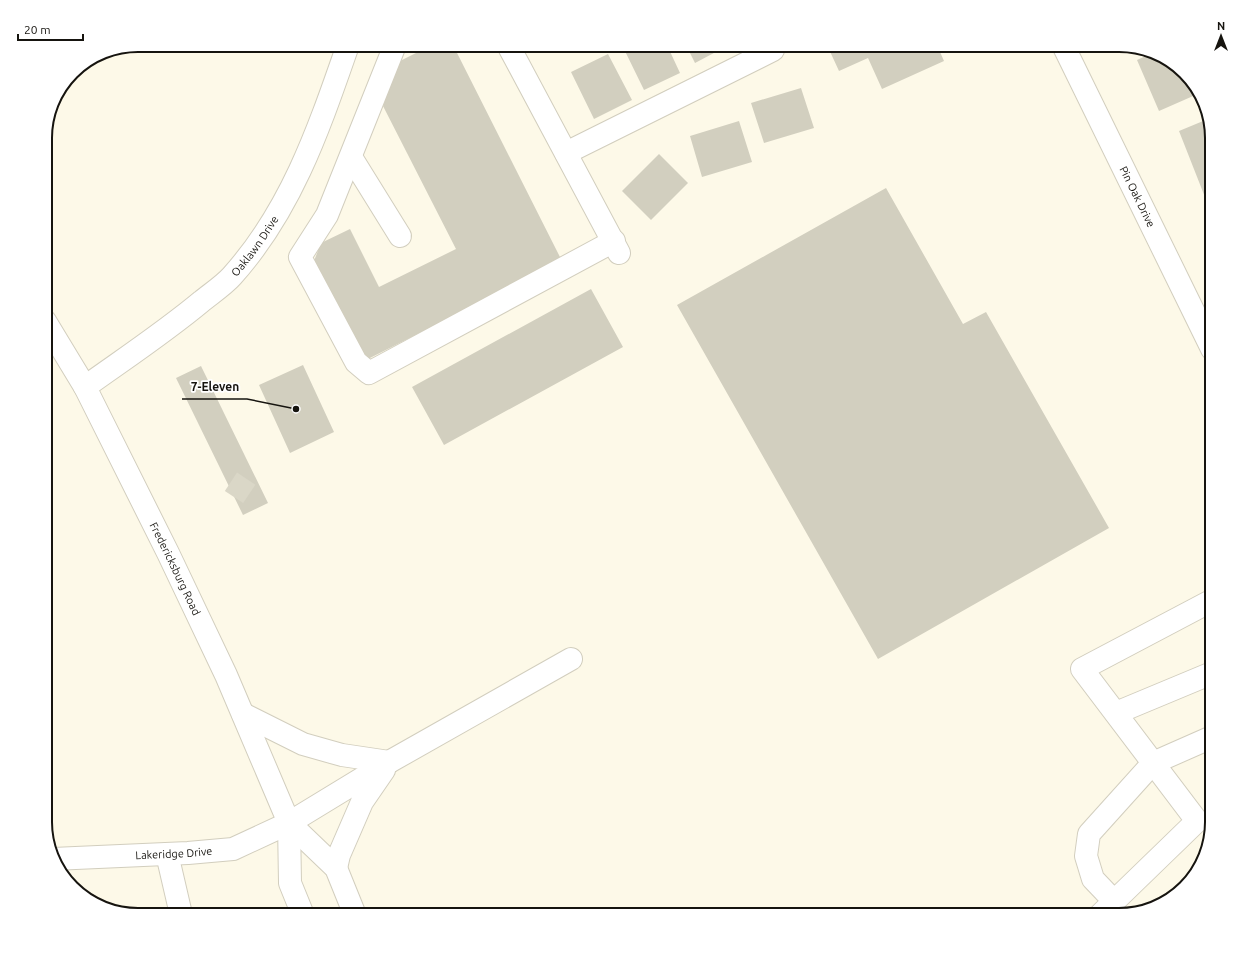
<svg xmlns="http://www.w3.org/2000/svg" width="1257" height="960" font-family="Ubuntu,sans-serif">
  <style>
    .building { fill: #d2cfbf }
    .lines { fill: none; stroke-linecap: round; stroke-linejoin: round }
    .minor-tunnel { stroke: #dad7c7; stroke-width: 22; stroke-dasharray: 22 11; stroke-linecap: butt }
    .minor-casing { stroke: #d2cebe; stroke-width: 24 }
    .major-casing { stroke: #d2cebe; stroke-width: 24 }
    .minor { stroke: #fff; stroke-width: 22 }
    .major { stroke: #fff; stroke-width: 22 }
    .labels { text-anchor: middle; dominant-baseline: central; stroke-width: 3.5; stroke-linejoin: round; paint-order: stroke }
    .street-label { font-size: 11px; fill: #16140f; stroke: #fff }
    .rim { fill: none; stroke: #16140f; stroke-width: 2 }
    .leader { fill: none; stroke: #16140f; stroke-width: 1.5 }
    .callout-dot { fill: #16140f; stroke: #fff; stroke-width: 1.5 }
    .callout-label { font-size: 12px; text-anchor: middle; font-weight: bold; fill: #16140f; stroke: #fff; stroke-width: 3.5; stroke-linejoin: round; paint-order: stroke }
  </style>
  <rect width="100%" height="100%" fill="#fdf9e8"/>
  <!-- building -->
  <path class="building" d="M 432,45 L 453,45 L 562,261 L 364,361 L 314,261 L 321,243 L 350,229 L 379,287 L 456,249 L 383,106 L 398,62 Z
    M 622,45 L 667,45 L 680,73 L 644,90 Z
    M 686,45 L 729,45 L 695,63 Z
    M 827,45 L 937,45 L 944,61 L 882,89 L 868,58 L 839,71 Z
    M 608,54 L 632,100 L 594,119 L 571,72 Z
    M 1148,55 L 1176,64 L 1200,93 L 1159,111 L 1137,60 Z
    M 801,88 L 814,128 L 764,143 L 751,103 Z
    M 1208,119 L 1212,137 L 1212,215 L 1179,131 Z
    M 739,121 L 752,162 L 702,177 L 690,136 Z
    M 659,154 L 688,183 L 651,220 L 622,191 Z
    M 886,188 L 963,324 L 986,312 L 1109,528 L 878,659 L 677,305 Z
    M 591,289 L 623,347 L 444,445 L 412,387 Z
    M 303,365 L 334,432 L 290,453 L 259,385 Z
    M 201,366 L 268,503 L 243,515 L 176,378 Z"/>
  <g class="lines">
    <!-- minor-tunnel -->
    <path class="minor-tunnel" d="M 234,497 L 252,470"/>
    <!-- minor casing -->
    <g class="minor-casing">
      <g id="minor">
        <path d="M 395,45 L 327,215 L 300,257 L 356,362 L 369,373 L 614,241"/>
        <path d="M 508,45 L 619,253"/>
        <path id="s1" d="M 1063,45 L 1212,349"/>
        <path d="M 566,153 L 773,50 L 771,45"/>
        <path d="M 351,157 L 400,236"/>
        <path id="s2" d="M 85,387 C 124,359 165,332 202,301 C 212,293 224,285 232,276 C 292,209 319,128 348,45"/>
        <path d="M 1116,713 L 1212,673"/>
        <path d="M 243,714 L 303,744 L 342,755 L 389,762"/>
        <path d="M 167,854 L 180,910"/>
        <path id="s3" d="M 53,859 L 188,853 L 233,849 L 289,823 L 389,762 L 571,659"/>
        <path d="M 336,868 L 339,855 L 362,802 L 384,770"/>
        <path d="M 1114,901 L 1093,879 L 1086,856 L 1089,834 L 1153,763 L 1212,737"/>
        <path d="M 1100,915 L 1197,821 L 1082,669 L 1209,602 L 1212,608"/>
      </g>
    </g>
    <!-- major casing -->
    <g class="major-casing">
      <g id="major">
        <path id="s4" d="M 45,321 L 85,387 L 168,553 L 226,675 L 289,823 L 290,883 L 303,915"/>
        <path d="M 289,823 L 336,868 L 355,915"/>
      </g>
    </g>
    <!-- minor -->
    <use href="#minor" class="minor"/>
    <!-- major -->
    <use href="#major" class="major"/>
  </g>
  <g class="labels">
    <!-- street labels -->
    <g class="street-label">
      <text stroke="none"><textPath href="#s1" startOffset="169">Pin Oak Drive</textPath></text>
      <text stroke="none"><textPath href="#s2" startOffset="222">Oaklawn Drive</textPath></text>
      <text stroke="none"><textPath href="#s4" startOffset="280">Fredericksburg Road</textPath></text>
      <text stroke="none"><textPath href="#s3" startOffset="121">Lakeridge Drive</textPath></text>
    </g>
  </g>
  <!-- crop -->
  <path d="M0 0H1257V960H0ZM138 52H1119A86 86 0 0 1 1205 138V822A86 86 0 0 1 1119 908H138A86 86 0 0 1 52 822V138A86 86 0 0 1 138 52Z" fill="#fff" fill-rule="evenodd"/>
  <path class="rim" d="M138 52H1119A86 86 0 0 1 1205 138V822A86 86 0 0 1 1119 908H138A86 86 0 0 1 52 822V138A86 86 0 0 1 138 52Z"/>
  <!-- callouts -->
  <path class="leader" d="M296 409L247 399H182"/>
  <circle class="callout-dot" cx="296" cy="409" r="4"/>
  <g class="callout-label">
    <text x="215" y="391">7-Eleven</text>
  </g>
  <!-- north arrow -->
  <g transform="translate(1221 36)" stroke="#ffffff" stroke-width="3" paint-order="stroke">
  <path d="M0-3L7 15L0 10L-7 15Z" fill="#16140f"/>
  <text y="-6" font-size="11" font-weight="bold" text-anchor="middle" fill="#16140f">N</text>
  </g>
  <!-- scale -->
  <path d="M18 34v6h65v-6" fill="none" stroke="#16140f" stroke-width="2"/>
  <text x="24" y="34" font-size="12" fill="#16140f" stroke="#ffffff" stroke-width="3" paint-order="stroke">20 m</text>
</svg>
